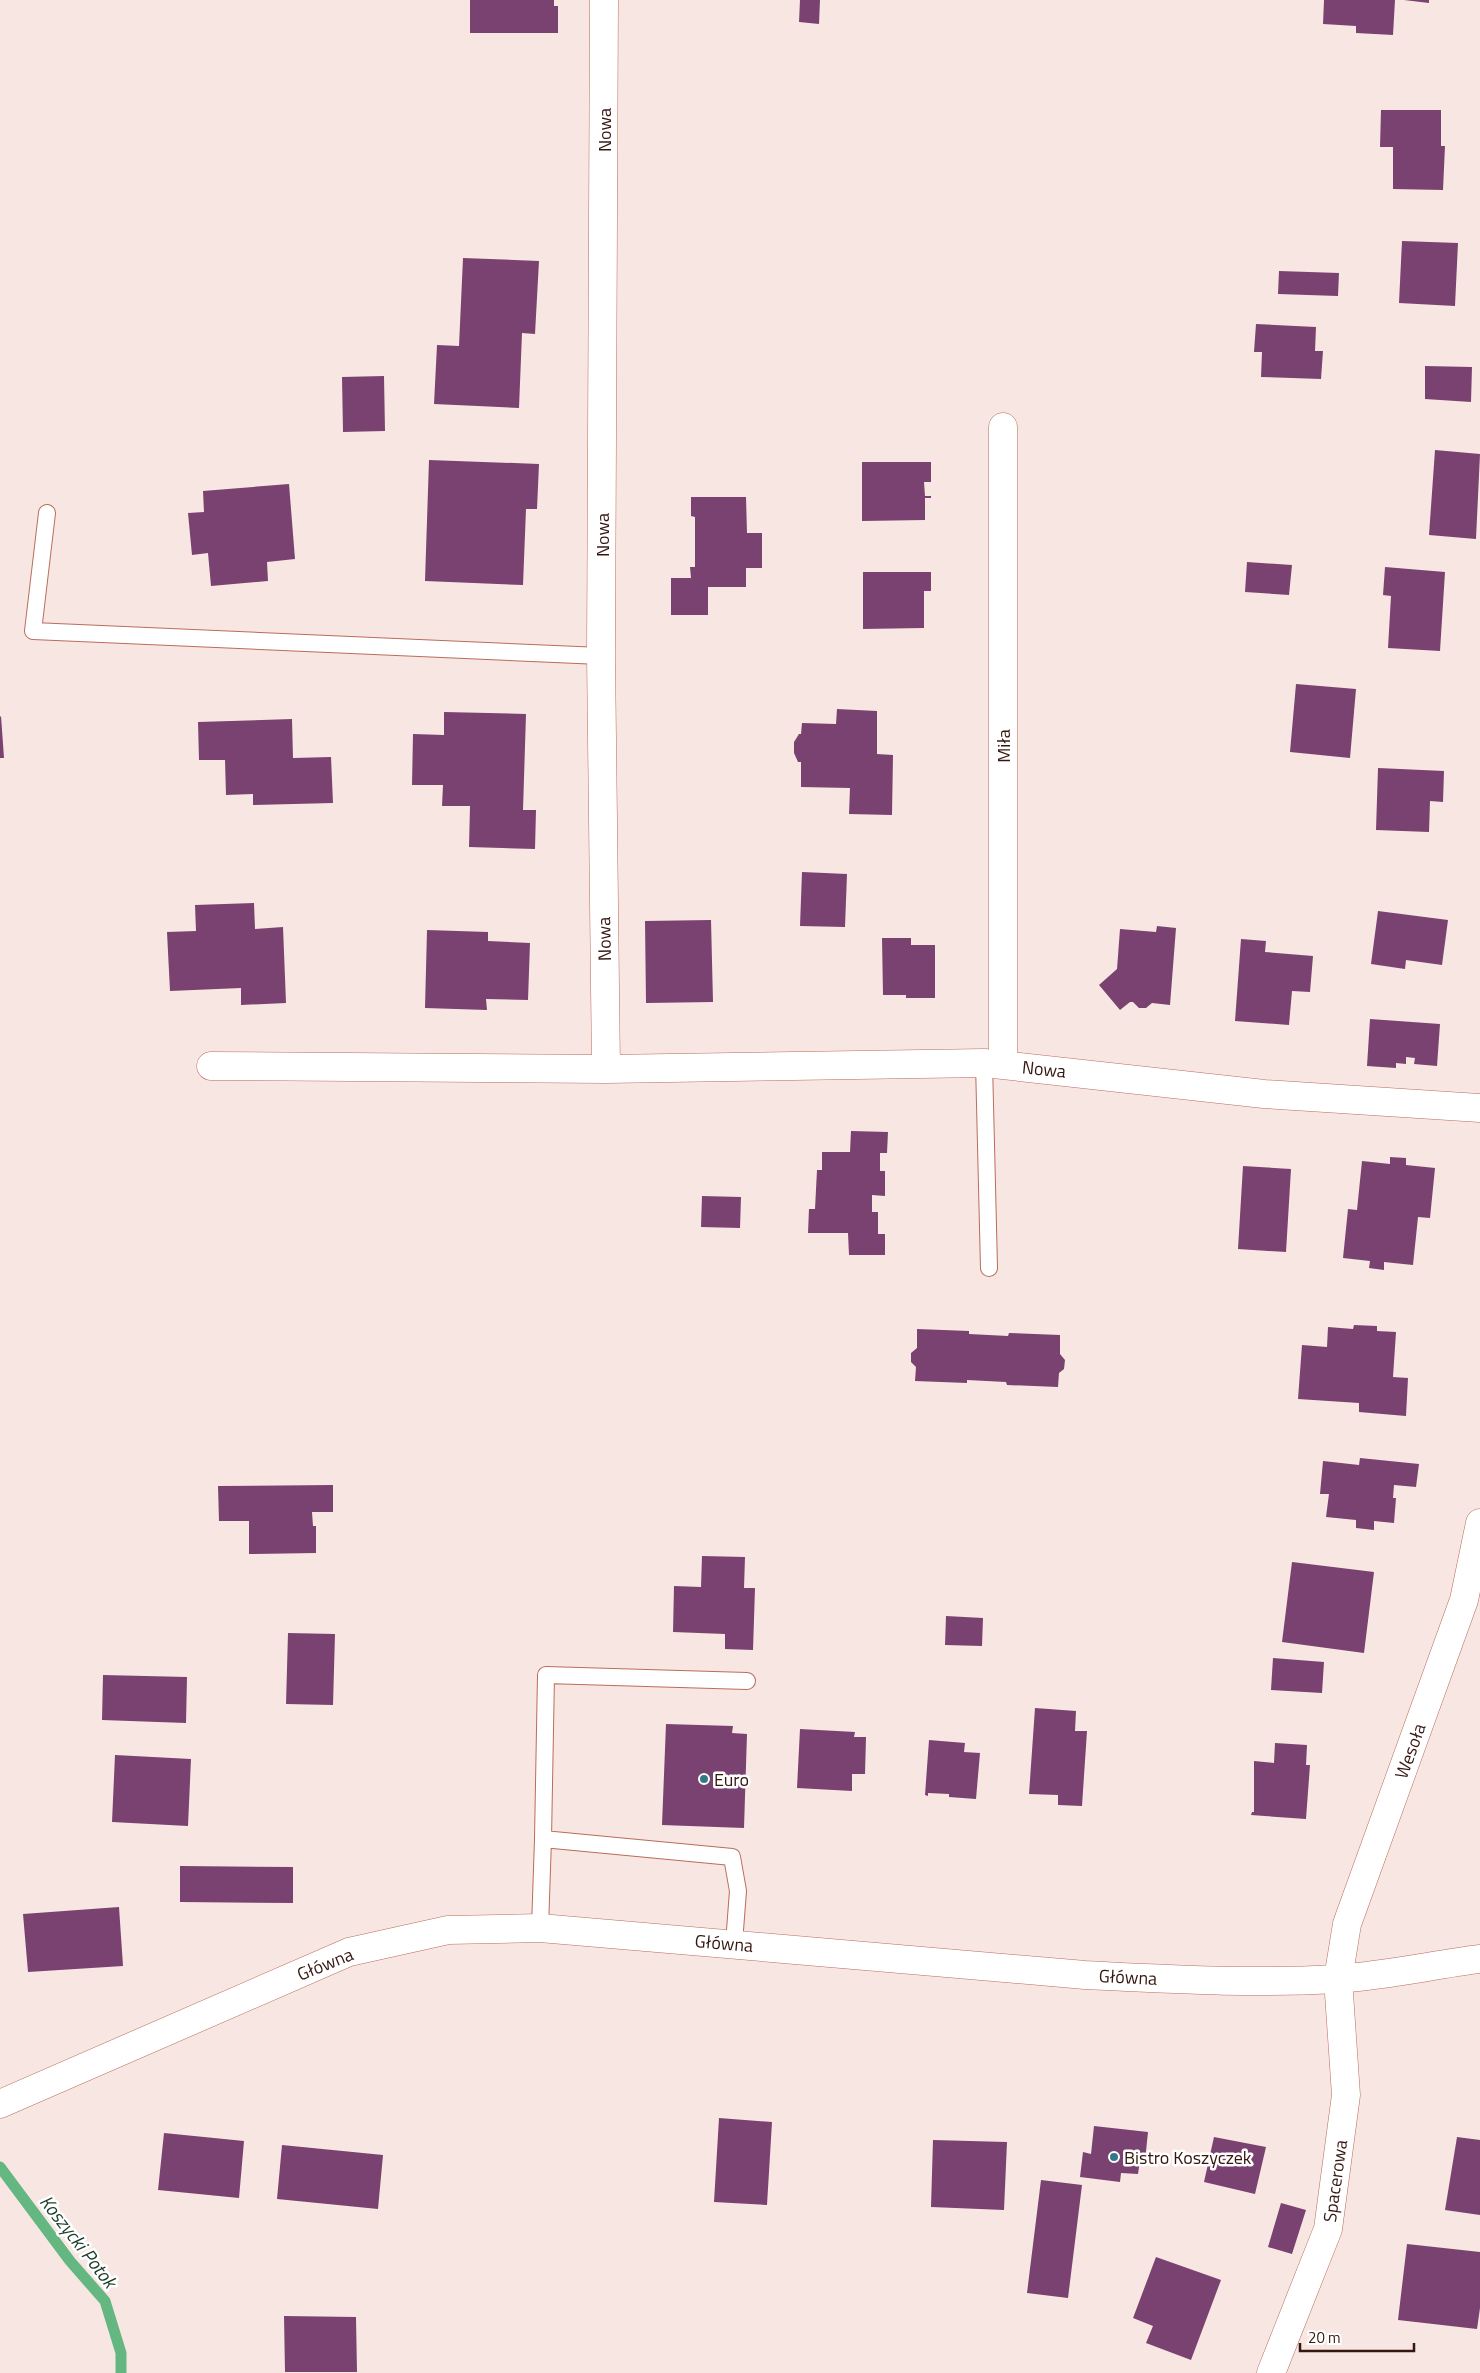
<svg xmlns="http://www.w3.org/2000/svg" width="1480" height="2373" font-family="'Titillium Web',sans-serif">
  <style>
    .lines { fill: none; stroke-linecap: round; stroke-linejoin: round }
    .stream { stroke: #64b781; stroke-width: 11 }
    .building { fill: #7a4271 }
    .service-casing { stroke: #b96d5c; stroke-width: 18 }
    .minor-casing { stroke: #b96d5c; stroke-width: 29 }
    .tertiary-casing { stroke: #b96d5c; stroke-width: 29 }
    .service { stroke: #fff; stroke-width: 16 }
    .minor { stroke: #fff; stroke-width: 28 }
    .tertiary { stroke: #fff; stroke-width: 28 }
    .poi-dot { fill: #337887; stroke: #fff; stroke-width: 2 }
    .labels { text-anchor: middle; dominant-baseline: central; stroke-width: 5; stroke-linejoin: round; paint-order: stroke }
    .street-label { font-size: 18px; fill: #351710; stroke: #fff }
    .poi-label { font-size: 18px; fill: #351710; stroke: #fff; text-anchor: start }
    .water-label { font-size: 19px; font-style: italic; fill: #193c26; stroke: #fff }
  </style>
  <rect width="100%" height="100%" fill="#f8e6e2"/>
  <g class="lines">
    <!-- stream -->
    <path class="stream" d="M 0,2167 L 70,2261 L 105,2301 L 121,2353 L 121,2373"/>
  </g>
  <!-- building -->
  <path class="building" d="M 470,0 L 554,0 L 554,6 L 558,6 L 558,33 L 470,33 Z
    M 800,0 L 820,0 L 819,24 L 799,22 Z
    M 1324,0 L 1395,0 L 1393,35 L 1356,33 L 1356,26 L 1323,24 Z
    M 1404,0 L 1429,0 L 1429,3 Z
    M 1381,110 L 1441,110 L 1441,146 L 1445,146 L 1443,190 L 1393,189 L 1393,147 L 1380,147 Z
    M 1402,241 L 1458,243 L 1455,306 L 1399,303 Z
    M 463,258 L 539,261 L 535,334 L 522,333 L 519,408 L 434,404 L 437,345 L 459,346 Z
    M 1279,271 L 1339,273 L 1338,296 L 1278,294 Z
    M 1256,324 L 1316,327 L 1315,351 L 1323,351 L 1321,379 L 1261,377 L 1262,352 L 1254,352 Z
    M 1425,366 L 1472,367 L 1471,402 L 1425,399 Z
    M 384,376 L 385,431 L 343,432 L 342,377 Z
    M 1435,450 L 1480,454 L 1476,539 L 1429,535 Z
    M 429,460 L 539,464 L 537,509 L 526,509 L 523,585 L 425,581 Z
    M 862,462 L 931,462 L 931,482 L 924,482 L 925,496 L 931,496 L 931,498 L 925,498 L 925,520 L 862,521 Z
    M 289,484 L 295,559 L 267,562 L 268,581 L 211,586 L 208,553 L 192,555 L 188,513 L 204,512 L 203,491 Z
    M 691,497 L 746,497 L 747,533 L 762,533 L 762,568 L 746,568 L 746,587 L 708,587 L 708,615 L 671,615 L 671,578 L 691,578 L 690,567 L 695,567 L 695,517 L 691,516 Z
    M 1247,562 L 1292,565 L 1289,595 L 1245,592 Z
    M 1385,567 L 1445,572 L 1440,651 L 1388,648 L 1391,596 L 1383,595 Z
    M 863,572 L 931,572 L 931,591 L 924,591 L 924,628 L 863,629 Z
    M 1296,684 L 1356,689 L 1350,758 L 1290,752 Z
    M 837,709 L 877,711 L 877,754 L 893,755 L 892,815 L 849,814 L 850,788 L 801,787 L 801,762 L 798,762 L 794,753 L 794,742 L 799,734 L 801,734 L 802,723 L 836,724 Z
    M 444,712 L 526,714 L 523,810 L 536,810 L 535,849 L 469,847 L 470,806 L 442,806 L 443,785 L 412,785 L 413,734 L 444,735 Z
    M 1,716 L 4,758 L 0,758 L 0,717 Z
    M 292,719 L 293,758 L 331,757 L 333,803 L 253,805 L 253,794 L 226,795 L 225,760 L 199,760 L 198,722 Z
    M 1378,768 L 1444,771 L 1443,802 L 1430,801 L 1429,832 L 1376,830 Z
    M 802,872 L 847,874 L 845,927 L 800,926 Z
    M 254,903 L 255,929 L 283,927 L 286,1003 L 241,1005 L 241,988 L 170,991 L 167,932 L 196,931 L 195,905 Z
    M 1378,911 L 1448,920 L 1442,965 L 1406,960 L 1405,969 L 1371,964 Z
    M 711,920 L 713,1002 L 646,1003 L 645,921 Z
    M 1157,926 L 1176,928 L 1170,1005 L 1152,1003 L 1146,1008 L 1139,1008 L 1133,1002 L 1130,1002 L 1120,1010 L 1099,985 L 1117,969 L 1120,929 L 1156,932 Z
    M 427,930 L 488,932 L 488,941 L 530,943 L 528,1000 L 486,999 L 487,1010 L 425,1008 Z
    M 882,938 L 911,938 L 911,945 L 935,945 L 935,998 L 906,998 L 906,995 L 883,995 Z
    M 1241,939 L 1266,941 L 1265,952 L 1313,956 L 1310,992 L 1292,991 L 1289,1025 L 1235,1021 Z
    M 1370,1019 L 1440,1024 L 1437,1066 L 1414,1064 L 1415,1058 L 1406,1057 L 1406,1064 L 1396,1063 L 1396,1068 L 1367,1066 Z
    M 851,1131 L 888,1132 L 887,1153 L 880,1153 L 880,1171 L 885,1171 L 885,1196 L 872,1195 L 872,1212 L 878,1212 L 878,1234 L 885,1234 L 885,1255 L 849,1255 L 848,1233 L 808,1233 L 809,1209 L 815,1209 L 817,1170 L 822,1170 L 822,1152 L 850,1152 Z
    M 1390,1157 L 1406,1158 L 1406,1165 L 1435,1168 L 1430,1218 L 1418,1217 L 1413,1265 L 1384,1262 L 1384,1270 L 1369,1268 L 1370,1261 L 1343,1258 L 1348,1209 L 1357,1210 L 1362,1161 L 1390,1164 Z
    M 1243,1166 L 1291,1169 L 1286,1252 L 1238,1249 Z
    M 702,1196 L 741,1197 L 740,1228 L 701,1227 Z
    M 1354,1325 L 1377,1326 L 1377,1331 L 1396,1332 L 1393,1377 L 1408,1378 L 1406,1416 L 1359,1412 L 1359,1403 L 1298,1399 L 1302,1345 L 1327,1347 L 1328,1327 L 1353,1329 Z
    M 917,1329 L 969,1331 L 969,1334 L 1008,1336 L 1009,1333 L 1060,1335 L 1060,1354 L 1065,1360 L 1064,1369 L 1059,1373 L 1058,1387 L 1007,1385 L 1006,1382 L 967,1380 L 967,1383 L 915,1381 L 916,1367 L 911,1362 L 911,1353 L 917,1348 Z
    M 1360,1458 L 1419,1464 L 1416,1487 L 1394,1485 L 1393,1498 L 1396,1498 L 1394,1523 L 1374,1521 L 1374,1530 L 1356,1528 L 1356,1520 L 1326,1517 L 1329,1494 L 1320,1494 L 1323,1461 L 1359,1465 Z
    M 333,1485 L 333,1512 L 312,1512 L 313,1526 L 316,1526 L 316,1553 L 249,1554 L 249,1521 L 219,1521 L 218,1486 Z
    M 702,1556 L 745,1557 L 744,1588 L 755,1588 L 753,1650 L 725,1649 L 725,1634 L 673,1632 L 674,1586 L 701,1587 Z
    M 1292,1562 L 1374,1572 L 1364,1653 L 1282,1642 Z
    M 946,1616 L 983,1618 L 982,1646 L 945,1645 Z
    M 288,1633 L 335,1634 L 333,1705 L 286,1704 Z
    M 1273,1658 L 1324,1662 L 1322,1693 L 1271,1690 Z
    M 103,1675 L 187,1677 L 186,1723 L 102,1720 Z
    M 1035,1708 L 1076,1711 L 1075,1731 L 1087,1731 L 1082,1806 L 1058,1805 L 1058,1795 L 1029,1794 Z
    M 666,1724 L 733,1726 L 732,1733 L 747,1734 L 744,1828 L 662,1825 Z
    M 800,1729 L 855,1732 L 854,1737 L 866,1737 L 865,1774 L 852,1774 L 852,1791 L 797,1788 Z
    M 929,1740 L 965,1743 L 964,1752 L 980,1753 L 976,1799 L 949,1797 L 949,1794 L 928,1793 L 928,1796 L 925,1795 Z
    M 1275,1743 L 1307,1745 L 1306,1765 L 1310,1765 L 1306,1819 L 1251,1815 L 1252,1812 L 1254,1812 L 1254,1761 L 1274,1763 Z
    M 115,1755 L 191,1759 L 188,1826 L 112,1822 Z
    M 180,1866 L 293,1867 L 293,1903 L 180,1902 Z
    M 119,1907 L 123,1966 L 28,1972 L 23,1914 Z
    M 719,2118 L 772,2122 L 767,2205 L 714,2202 Z
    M 1094,2126 L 1148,2132 L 1145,2161 L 1140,2160 L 1138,2174 L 1121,2173 L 1120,2182 L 1080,2177 L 1083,2152 L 1091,2154 Z
    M 164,2133 L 244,2141 L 239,2198 L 158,2190 Z
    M 1214,2137 L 1266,2147 L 1255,2194 L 1204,2182 Z
    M 1457,2137 L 1480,2140 L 1480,2215 L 1445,2210 Z
    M 933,2140 L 1007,2142 L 1004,2210 L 931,2207 Z
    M 282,2145 L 383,2155 L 378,2209 L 277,2199 Z
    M 1041,2180 L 1082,2185 L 1068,2298 L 1027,2293 Z
    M 1281,2203 L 1306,2210 L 1292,2254 L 1268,2247 Z
    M 1407,2244 L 1480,2252 L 1480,2308 L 1477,2329 L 1398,2320 Z
    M 1156,2257 L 1221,2280 L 1191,2360 L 1146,2343 L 1153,2326 L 1133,2318 Z
    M 284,2316 L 356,2317 L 357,2372 L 285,2372 Z"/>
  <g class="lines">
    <!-- service casing -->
    <g class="service-casing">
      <path id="service" d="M 47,513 L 33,631 L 601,656
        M 984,1063 L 989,1268
        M 543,1839 L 546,1675 L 747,1681
        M 540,1928 L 543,1839 L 732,1857 L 738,1891 L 734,1943"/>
    </g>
    <!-- minor casing -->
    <g class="minor-casing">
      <path id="minor" d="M 604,0 L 601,656 L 606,1069
        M 1003,427 L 1003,1065
        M 211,1066 L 606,1069 L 984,1063 L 1264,1094 L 1480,1108
        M 1271,2373 L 1328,2229 L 1346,2095 L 1338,1979 L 1347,1924 L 1464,1600 L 1480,1523"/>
    </g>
    <!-- tertiary casing -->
    <g class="tertiary-casing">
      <path id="tertiary" d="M 0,2104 L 349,1952 L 448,1930 L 540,1928 L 1085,1975 C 1169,1979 1253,1984 1336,1979 C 1384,1976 1433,1965 1480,1959"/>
    </g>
    <!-- service -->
    <use href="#service" class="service"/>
    <!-- minor -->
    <use href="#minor" class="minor"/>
    <!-- tertiary -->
    <use href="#tertiary" class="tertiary"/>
  </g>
  <!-- markers -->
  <g class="poi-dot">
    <circle cx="704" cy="1779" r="5"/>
    <circle cx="1114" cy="2157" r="5"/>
  </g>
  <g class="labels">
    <!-- street labels -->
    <g class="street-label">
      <text transform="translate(604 130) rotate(-90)">Nowa</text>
      <text transform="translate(602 535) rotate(-90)">Nowa</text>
      <text transform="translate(1003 746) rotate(-90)">Miła</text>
      <text transform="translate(604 939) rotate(-91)">Nowa</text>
      <text transform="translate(1044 1069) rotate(6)">Nowa</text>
      <text transform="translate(1410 1751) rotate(-70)">Wesoła</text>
      <text transform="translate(724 1943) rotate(5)">Główna</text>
      <text transform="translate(325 1964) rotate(-22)">Główna</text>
      <text transform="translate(1128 1977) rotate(3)">Główna</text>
      <text transform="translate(1335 2181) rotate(-82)">Spacerowa</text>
    </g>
    <!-- poi labels -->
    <g class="poi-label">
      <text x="714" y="1779">Euro</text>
      <text x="1124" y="2157">Bistro Koszyczek</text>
    </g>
    <!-- water labels -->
    <g class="water-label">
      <text transform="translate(79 2241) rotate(52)">Koszycki Potok</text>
    </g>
  </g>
  <!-- scale -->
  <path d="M1300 2343v8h114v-8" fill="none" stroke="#351710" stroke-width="2.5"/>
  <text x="1308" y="2343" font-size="15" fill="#351710" stroke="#ffffff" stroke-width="4" paint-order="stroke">20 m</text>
</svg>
